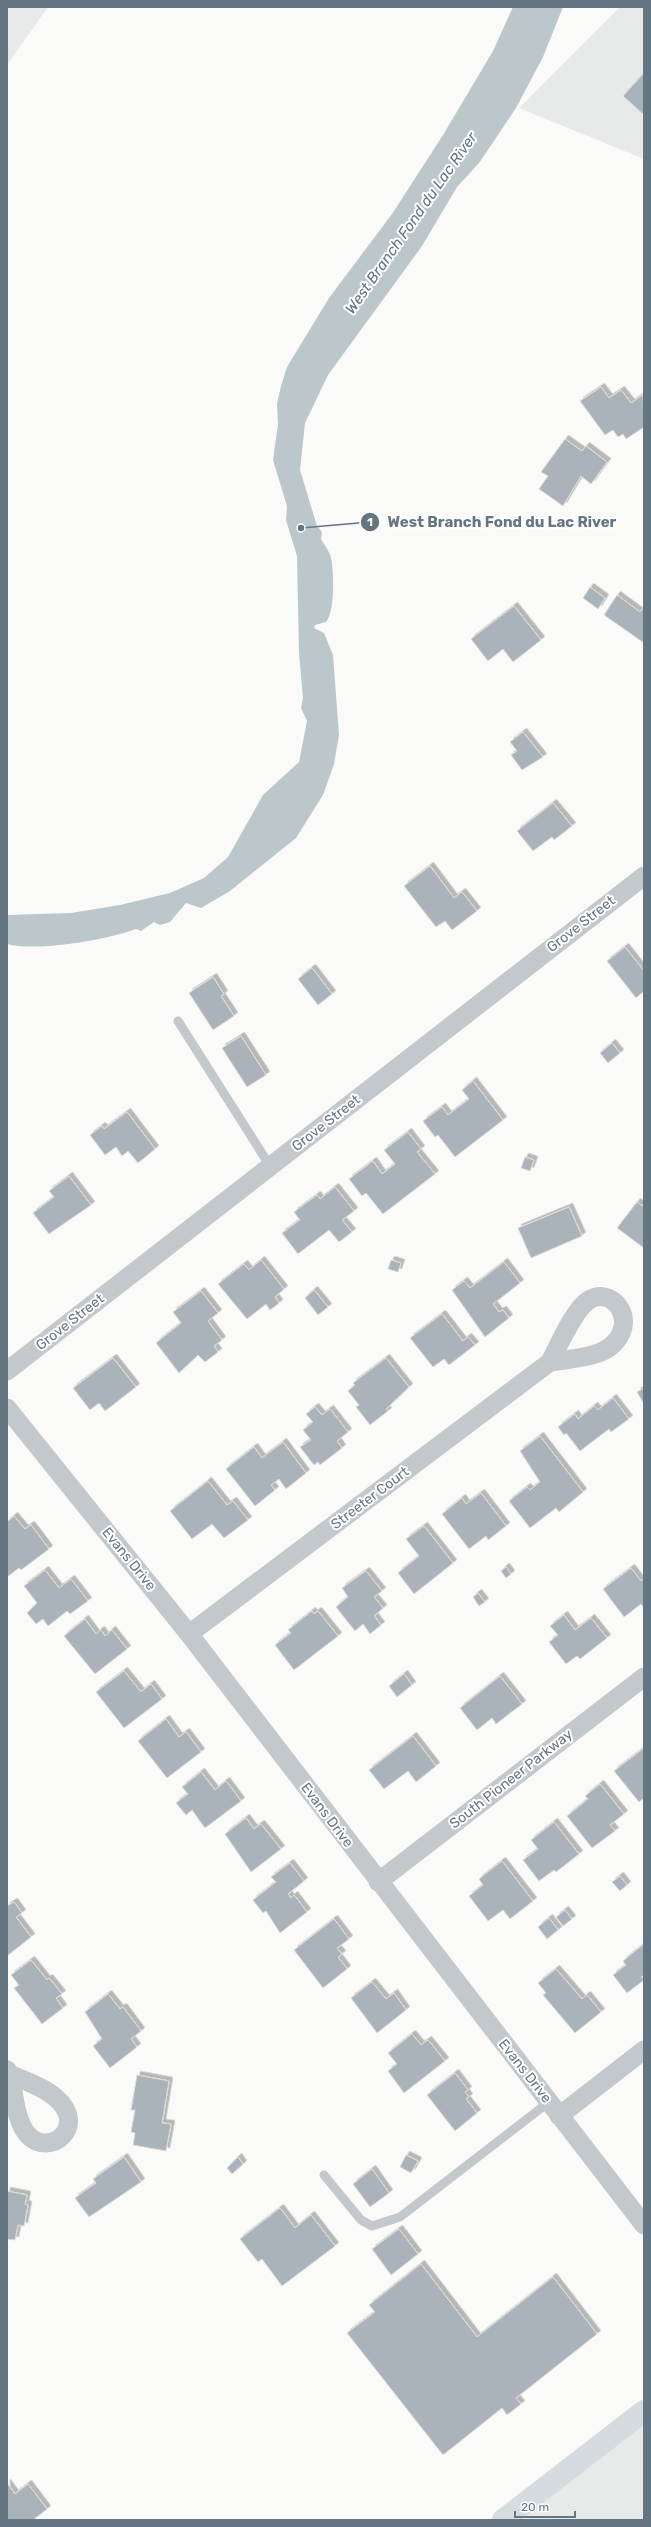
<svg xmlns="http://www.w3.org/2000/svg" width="651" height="2527" font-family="Rubik,sans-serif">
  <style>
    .built { fill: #e8e9e9 }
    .water { fill: #bbc7cb }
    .building { fill: #aab3b9; stroke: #dcdcda; filter: url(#shadow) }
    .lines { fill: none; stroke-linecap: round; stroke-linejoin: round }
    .lane { stroke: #c3c8cc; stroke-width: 9 }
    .street { stroke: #c3c8cc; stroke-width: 19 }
    .secondary { stroke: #d6dbdf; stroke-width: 22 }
    .labels { text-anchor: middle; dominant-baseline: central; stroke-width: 4; stroke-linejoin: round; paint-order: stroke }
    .street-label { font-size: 14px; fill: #657683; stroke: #fff }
    .water-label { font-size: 15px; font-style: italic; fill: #60757c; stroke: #fff }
    .leader { fill: none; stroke: #657683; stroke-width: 1.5 }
    .callout-dot { fill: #657683; stroke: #fff; stroke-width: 1.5 }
    .mark-label { font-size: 12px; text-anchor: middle; font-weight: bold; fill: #fff }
    .callout-label { font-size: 15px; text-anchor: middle; font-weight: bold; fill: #657683; stroke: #fff; stroke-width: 4; stroke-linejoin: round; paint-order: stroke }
  </style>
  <defs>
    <filter id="shadow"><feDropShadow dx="3.5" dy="-3.5" stdDeviation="0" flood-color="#0004"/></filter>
  </defs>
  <rect width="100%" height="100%" fill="#fafaf8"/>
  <!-- built -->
  <path class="built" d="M 7,7 L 48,7 L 7,65 Z
    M 620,7 L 644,7 L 644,159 L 519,108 Z
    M 644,2410 L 644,2520 L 501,2520 Z"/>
  <!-- water -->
  <path class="water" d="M 513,7 L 563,7 L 543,57 L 516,108 L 479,163 L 457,187 L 422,246 L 328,375 L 305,423 L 300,470 L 317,526 L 322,532 L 321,539 C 324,545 330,552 331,558 C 334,572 335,612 326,622 L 315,625 L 314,628 L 324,633 L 333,655 L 339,735 L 334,764 L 323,795 L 296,838 L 230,891 L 201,908 L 186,903 L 170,922 L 160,925 L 154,922 L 141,931 L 136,929 C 107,940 36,952 7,944 L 7,915 L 71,913 L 120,905 L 170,893 L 204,878 L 228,857 L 263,795 L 299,762 L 307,721 L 301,708 L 303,698 L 299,653 L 297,556 L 286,520 L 287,506 L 273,460 L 278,424 L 277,404 L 281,386 L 287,367 L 329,298 L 392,214 L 443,135 L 493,51 Z"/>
  <!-- building -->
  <path class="building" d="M 644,73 L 644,115 L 623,96 Z
    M 601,387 L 609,398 L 621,390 L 631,403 L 643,395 L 644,427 L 626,439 L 623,434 L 618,437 L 613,430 L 605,435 L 580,401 Z
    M 565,439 L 582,451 L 586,446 L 607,462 L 591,484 L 581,476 L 563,506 L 539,489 L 548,476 L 541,472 Z
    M 590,587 L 605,598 L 598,609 L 583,598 Z
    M 617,595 L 640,612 L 644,607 L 644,643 L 604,615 Z
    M 514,606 L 541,640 L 513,662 L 503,649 L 488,661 L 471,639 Z
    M 523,732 L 543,757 L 522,770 L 511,755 L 517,751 L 510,742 Z
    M 553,803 L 572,826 L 554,840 L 552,837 L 533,851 L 517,831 Z
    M 430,866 L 454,898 L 462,892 L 477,911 L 452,930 L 445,921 L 436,927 L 404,886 Z
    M 625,947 L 644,971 L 644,991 L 636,998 L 607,961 Z
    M 312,968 L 332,994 L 318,1005 L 298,979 Z
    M 213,977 L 224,994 L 221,996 L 234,1016 L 213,1030 L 189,993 Z
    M 241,1036 L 266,1075 L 247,1087 L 222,1048 Z
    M 612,1043 L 620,1053 L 608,1063 L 600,1053 Z
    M 473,1081 L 503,1120 L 455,1157 L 438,1135 L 435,1137 L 423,1121 L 442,1107 L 448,1115 L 469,1099 L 462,1090 Z
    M 127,1112 L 155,1149 L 138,1163 L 128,1151 L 122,1156 L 116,1147 L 105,1155 L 90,1135 L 102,1126 L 104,1129 Z
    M 408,1132 L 421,1149 L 417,1152 L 435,1174 L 383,1214 L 366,1193 L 362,1196 L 349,1179 L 373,1161 L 382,1174 L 395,1164 L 384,1150 Z
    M 525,1157 L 534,1160 L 530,1171 L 521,1168 Z
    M 69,1176 L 91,1205 L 49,1234 L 33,1213 L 54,1197 L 49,1191 Z
    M 335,1187 L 354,1211 L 342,1220 L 352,1232 L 339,1242 L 329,1230 L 298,1254 L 282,1233 L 300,1220 L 294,1212 L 317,1195 L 320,1199 Z
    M 637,1202 L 644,1207 L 644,1248 L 617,1228 Z
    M 569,1207 L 582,1236 L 531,1258 L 518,1228 Z
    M 261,1260 L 284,1289 L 275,1297 L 279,1303 L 270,1310 L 266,1304 L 247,1319 L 218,1284 L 244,1264 L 249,1270 Z
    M 391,1260 L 401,1263 L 398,1272 L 388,1269 Z
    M 504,1262 L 520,1283 L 493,1304 L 499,1312 L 503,1310 L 509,1318 L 485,1337 L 452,1290 L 464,1281 L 470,1288 Z
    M 314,1290 L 328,1307 L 318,1315 L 305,1298 Z
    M 201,1291 L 218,1313 L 208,1321 L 222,1340 L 214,1346 L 218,1352 L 205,1362 L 198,1355 L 179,1373 L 156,1343 L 181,1323 L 173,1312 Z
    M 442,1314 L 463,1341 L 468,1337 L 475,1345 L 449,1365 L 444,1359 L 433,1367 L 410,1338 Z
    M 113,1358 L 136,1387 L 105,1411 L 99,1403 L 90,1410 L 73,1388 Z
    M 386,1358 L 409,1387 L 386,1409 L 388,1411 L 370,1425 L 356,1407 L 359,1405 L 348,1391 L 355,1385 L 353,1383 Z
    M 644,1388 L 644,1404 L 637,1392 Z
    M 613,1398 L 629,1419 L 611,1432 L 609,1429 L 580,1451 L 566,1433 L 564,1435 L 558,1427 L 575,1414 L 578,1419 L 594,1406 L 598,1410 Z
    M 315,1407 L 322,1415 L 330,1409 L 348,1432 L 337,1441 L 342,1448 L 320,1465 L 318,1462 L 314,1465 L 300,1447 L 311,1440 L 303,1430 L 313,1422 L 306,1414 Z
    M 540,1436 L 583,1492 L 559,1512 L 556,1508 L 530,1528 L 509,1501 L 527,1487 L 530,1490 L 540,1482 L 520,1451 Z
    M 283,1442 L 306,1473 L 286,1489 L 279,1479 L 271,1485 L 275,1490 L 255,1506 L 226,1469 L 254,1447 L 262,1458 Z
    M 208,1481 L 227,1505 L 233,1501 L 248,1520 L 224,1538 L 212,1524 L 192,1539 L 170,1511 Z
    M 481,1493 L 506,1526 L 488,1540 L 486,1536 L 469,1549 L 442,1514 L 462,1498 L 466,1504 Z
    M 14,1516 L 25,1529 L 31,1525 L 49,1549 L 21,1570 L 19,1568 L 7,1577 L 7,1522 Z
    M 424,1526 L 453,1563 L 414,1594 L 398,1573 L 419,1556 L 406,1539 Z
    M 506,1567 L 511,1574 L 506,1578 L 501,1571 Z
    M 631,1568 L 641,1581 L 644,1579 L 644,1608 L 641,1604 L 624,1617 L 603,1589 Z
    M 45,1570 L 59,1588 L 71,1579 L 88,1601 L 70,1614 L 67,1611 L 48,1626 L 43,1619 L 36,1624 L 27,1613 L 37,1603 L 24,1586 Z
    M 366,1571 L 382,1591 L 374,1597 L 383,1608 L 374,1616 L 381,1625 L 370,1634 L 363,1624 L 355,1631 L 336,1607 L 348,1597 L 342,1588 Z
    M 478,1593 L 485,1602 L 479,1606 L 473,1597 Z
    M 312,1611 L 314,1614 L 318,1611 L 338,1636 L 294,1670 L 275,1645 L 291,1633 L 288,1630 Z
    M 564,1615 L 575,1630 L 591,1618 L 607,1638 L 580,1659 L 577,1656 L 566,1664 L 549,1642 L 558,1635 L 550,1626 Z
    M 85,1619 L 96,1634 L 101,1630 L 105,1636 L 112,1630 L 127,1649 L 95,1674 L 64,1636 Z
    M 124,1671 L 141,1692 L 151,1684 L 162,1699 L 124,1728 L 96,1692 Z
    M 404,1674 L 412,1685 L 397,1697 L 389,1686 Z
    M 500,1676 L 522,1704 L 496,1724 L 492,1718 L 477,1730 L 460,1708 Z
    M 166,1719 L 179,1737 L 186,1732 L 201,1752 L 167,1778 L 138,1741 Z
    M 413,1736 L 436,1766 L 416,1782 L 408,1771 L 384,1789 L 369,1770 Z
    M 644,1748 L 644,1798 L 639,1802 L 614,1771 Z
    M 201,1772 L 215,1790 L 226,1781 L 241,1801 L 205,1828 L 192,1810 L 186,1815 L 176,1803 L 188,1794 L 182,1787 Z
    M 600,1784 L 624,1814 L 610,1825 L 615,1831 L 592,1848 L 567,1816 L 588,1799 L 585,1796 Z
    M 246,1818 L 254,1829 L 261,1824 L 281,1849 L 251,1872 L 225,1834 Z
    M 554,1822 L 579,1854 L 556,1872 L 554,1870 L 539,1881 L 523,1860 L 538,1849 L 531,1840 Z
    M 502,1861 L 533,1901 L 510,1919 L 503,1910 L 488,1921 L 469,1896 L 483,1885 L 479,1879 Z
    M 290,1863 L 304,1881 L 288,1894 L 291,1898 L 294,1895 L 307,1912 L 280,1933 L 266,1911 L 263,1913 L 253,1900 L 276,1882 L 271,1877 Z
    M 620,1876 L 627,1885 L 620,1891 L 612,1882 Z
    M 14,1902 L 22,1913 L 16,1917 L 31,1937 L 7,1956 L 7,1906 Z
    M 565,1910 L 572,1919 L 563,1926 L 556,1917 Z
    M 549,1918 L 558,1930 L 547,1939 L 538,1927 Z
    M 334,1919 L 349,1939 L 337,1948 L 342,1954 L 338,1957 L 347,1969 L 323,1988 L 294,1950 Z
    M 644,1944 L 644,1975 L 641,1977 L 644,1980 L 627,1993 L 613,1975 L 626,1965 L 623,1961 Z
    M 31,1960 L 47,1980 L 49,1978 L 62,1994 L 56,1998 L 63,2008 L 42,2024 L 14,1988 L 19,1985 L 11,1975 Z
    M 556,1969 L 582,1999 L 587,1995 L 601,2012 L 575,2033 L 543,1995 L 546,1993 L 538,1983 Z
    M 372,1982 L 386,1999 L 394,1993 L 406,2010 L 377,2033 L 351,1998 Z
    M 108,1994 L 120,2009 L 123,2007 L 141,2031 L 131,2039 L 137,2047 L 110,2068 L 93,2046 L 102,2039 L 85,2012 Z
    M 412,2034 L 421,2045 L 428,2040 L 445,2061 L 404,2093 L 388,2071 L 397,2064 L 388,2053 Z
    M 455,2073 L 468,2090 L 465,2092 L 469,2097 L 466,2099 L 477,2113 L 455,2131 L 427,2095 Z
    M 137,2075 L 169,2081 L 162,2123 L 171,2124 L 166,2151 L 133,2145 L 135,2133 L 131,2132 L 135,2110 L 131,2110 Z
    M 406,2155 L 418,2161 L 411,2173 L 400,2167 Z
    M 124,2157 L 141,2182 L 89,2217 L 75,2198 L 96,2183 L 93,2179 Z
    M 238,2157 L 243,2164 L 232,2174 L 227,2168 Z
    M 372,2169 L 389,2193 L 370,2207 L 353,2184 Z
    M 7,2191 L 27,2195 L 25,2204 L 28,2205 L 24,2226 L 18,2225 L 15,2240 L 7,2239 Z
    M 280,2208 L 295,2228 L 311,2215 L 335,2246 L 282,2286 L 262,2259 L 258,2262 L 240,2239 Z
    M 399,2229 L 418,2254 L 391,2275 L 372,2249 Z
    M 421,2264 L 477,2337 L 553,2277 L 597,2334 L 516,2398 L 521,2404 L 507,2415 L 502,2408 L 443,2455 L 347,2333 L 375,2312 L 369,2305 Z
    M 7,2483 L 15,2494 L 28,2484 L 47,2509 L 33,2520 L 7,2520 Z"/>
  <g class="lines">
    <!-- lane -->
    <path class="lane" d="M 178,1021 L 270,1166
      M 324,2175 L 361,2220 L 372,2226 L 400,2217 L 549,2102"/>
    <!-- street -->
    <path class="street" d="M 7,1371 L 644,876
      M 7,1408 L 189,1634 L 644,2225
      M 189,1634 L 550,1362 C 568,1359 595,1358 610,1347 C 640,1323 614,1285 589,1300 C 574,1309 558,1347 550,1362
      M 378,1882 L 644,1677
      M 7,2070 L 10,2074 C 14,2092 15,2121 28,2135 C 49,2158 89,2127 56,2098 C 44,2087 25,2081 10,2074
      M 559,2116 L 644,2050"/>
    <!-- secondary -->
    <path class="secondary" d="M 503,2520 L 644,2411"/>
  </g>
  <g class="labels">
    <!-- street labels -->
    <g class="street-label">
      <text transform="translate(581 924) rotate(-38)">Grove Street</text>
      <text transform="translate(326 1123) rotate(-38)">Grove Street</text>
      <text transform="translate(70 1322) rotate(-38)">Grove Street</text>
      <text transform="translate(370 1498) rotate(-37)">Streeter Court</text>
      <text transform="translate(129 1559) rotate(51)">Evans Drive</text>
      <text transform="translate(511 1779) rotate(-38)">South Pioneer Parkway</text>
      <text transform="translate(327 1815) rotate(53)">Evans Drive</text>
      <text transform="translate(525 2071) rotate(52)">Evans Drive</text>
    </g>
    <!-- water labels -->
    <g class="water-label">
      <text transform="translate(411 223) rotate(-55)">West Branch Fond du Lac River</text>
    </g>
  </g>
  <!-- callouts -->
  <path class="leader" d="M301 528L370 522"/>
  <g class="callout-dot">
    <circle cx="301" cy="528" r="4"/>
    <circle cx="370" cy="522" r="10"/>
  </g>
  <g class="mark-label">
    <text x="370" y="526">1</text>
  </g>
  <g class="callout-label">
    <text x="502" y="527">West Branch Fond du Lac River</text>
  </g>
  <!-- border -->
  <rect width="651" height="2527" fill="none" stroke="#657683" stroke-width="16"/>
  <!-- scale -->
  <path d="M515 2511v6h60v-6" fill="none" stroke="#657683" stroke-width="2"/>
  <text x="521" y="2511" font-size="12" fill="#657683" stroke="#ffffff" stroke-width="3" paint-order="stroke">20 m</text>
</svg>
